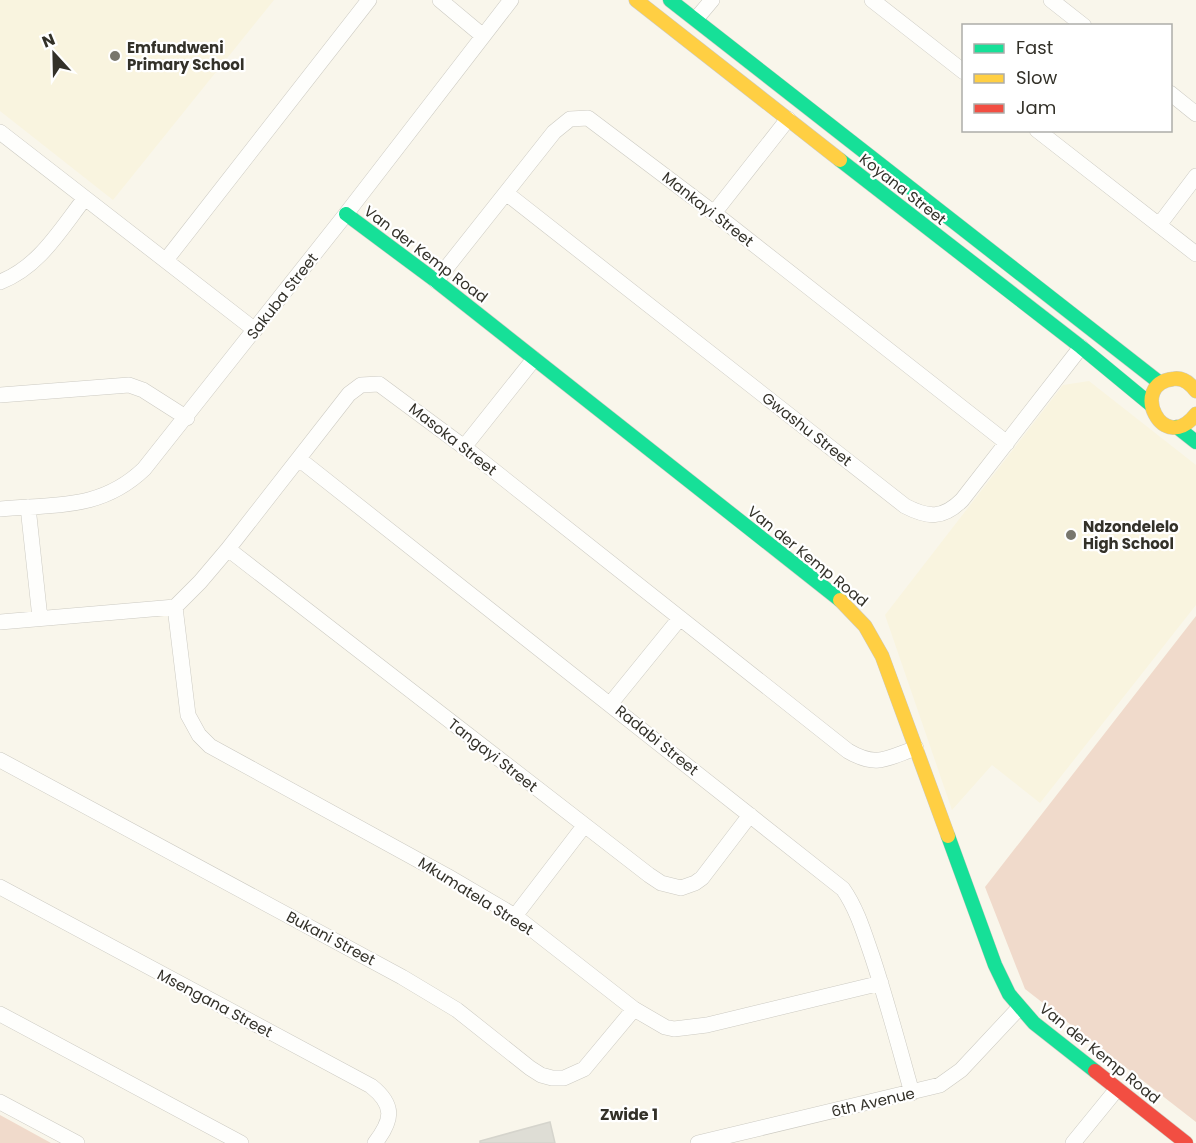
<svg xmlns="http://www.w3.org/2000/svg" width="1196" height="1143" font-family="Poppins,sans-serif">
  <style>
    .built { fill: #f9f4df }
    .green { fill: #f0dacb }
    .building { fill: #deddd5; stroke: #d5d4cc; stroke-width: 1.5 }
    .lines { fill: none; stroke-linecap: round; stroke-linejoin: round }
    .street-casing { stroke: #cccac2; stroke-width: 16 }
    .fast-casing { stroke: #cccac2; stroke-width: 15 }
    .slow-casing { stroke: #cccac2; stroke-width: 15 }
    .jam-casing { stroke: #cccac2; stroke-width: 15 }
    .street { stroke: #fefefc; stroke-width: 15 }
    .fast { stroke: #16e098; stroke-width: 14 }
    .slow { stroke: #ffcf43; stroke-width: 14 }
    .jam { stroke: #f24e42; stroke-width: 14 }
    .poi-dot { fill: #78766d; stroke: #fff; stroke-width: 2 }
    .labels { text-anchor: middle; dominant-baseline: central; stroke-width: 4.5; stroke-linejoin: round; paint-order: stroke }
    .poi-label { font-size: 15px; font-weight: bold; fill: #333129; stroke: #fff; text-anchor: start }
    .street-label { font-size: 15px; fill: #333129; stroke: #fff }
    .neighbourhood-label { font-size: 16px; font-weight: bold; fill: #333129; stroke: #fff }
  </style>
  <rect width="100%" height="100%" fill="#f9f6eb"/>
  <!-- built -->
  <path class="built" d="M 0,0 L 274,0 L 113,200 L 0,111 Z
    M 1089,381 L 1196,465 L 1196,605 L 1040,803 L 992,765 L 952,810 L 885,615 L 1063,385 Z"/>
  <!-- green -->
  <path class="green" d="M 1196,616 L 1196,1122 L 1025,989 L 985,887 Z
    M 0,1115 L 51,1143 L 0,1143 Z"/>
  <!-- building -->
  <path class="building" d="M 550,1122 L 555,1143 L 480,1143 L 480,1141 Z"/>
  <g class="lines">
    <!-- street casing -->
    <g class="street-casing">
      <path id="street" d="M 440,0 L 483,36
        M 872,0 L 964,72
        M 1051,0 L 1084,26
        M 696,19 L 712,0
        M 1170,93 L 1196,114
        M 1037,130 L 1196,254
        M 0,132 L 255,330
        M 506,193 L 905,506 C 928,518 943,519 962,500 L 1081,347
        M 714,213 L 788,119
        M 1159,225 L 1196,176
        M 166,260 L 369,0
        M 436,281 L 554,132 L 570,119 L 588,118 L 714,213 L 1007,443
        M 0,282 C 39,267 60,230 85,198
        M 0,395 L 129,385 L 143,390 L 187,418
        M 464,447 L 534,359
        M 299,459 L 843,889 C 857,909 864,933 872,956 C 887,1001 899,1047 912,1093
        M 28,507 L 40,618
        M 0,509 C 56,504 101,510 144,469 L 346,214 L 511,0
        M 228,549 L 649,875 L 661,883 L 681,888 L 695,883 L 702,878 L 750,815
        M 175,607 L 188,715 L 199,735 L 210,746 L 447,876 L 515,916 L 634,1009 L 665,1027 L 674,1029 L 707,1025 L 881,983
        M 0,622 L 175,607 L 200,582 L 228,549 L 349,394 L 361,385 L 379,384 L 464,447 L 848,751 C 877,768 887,758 916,748
        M 611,703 L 680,618
        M 0,760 L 402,977 L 457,1010 L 530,1068 L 541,1075 L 552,1078 L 564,1078 L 584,1069 L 634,1009
        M 0,887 L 371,1086 C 395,1105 393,1120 375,1143
        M 515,916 L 584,826
        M 0,1014 L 241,1143
        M 0,1102 L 77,1143
        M 698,1143 L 940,1085 L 961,1070 L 1019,1008
        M 1073,1143 L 1117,1089"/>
    </g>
    <!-- fast casing -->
    <g class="fast-casing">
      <path id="fast" d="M 670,0 L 1160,383
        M 840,160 L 1081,347 L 1150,404
        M 346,214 L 436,281 L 840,600
        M 1177,427 L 1196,442
        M 948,836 L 995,965 L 1009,994 L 1034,1023 L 1095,1071"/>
    </g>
    <!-- slow casing -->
    <g class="slow-casing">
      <path id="slow" d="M 636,0 L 840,160
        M 1196,391 C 1190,383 1183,377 1173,379 C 1128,384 1163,457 1196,414
        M 840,600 L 865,626 L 882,656 L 948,836"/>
    </g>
    <!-- jam casing -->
    <g class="jam-casing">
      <path id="jam" d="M 1095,1071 L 1186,1143"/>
    </g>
    <!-- street -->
    <use href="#street" class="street"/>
    <!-- fast -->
    <use href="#fast" class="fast"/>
    <!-- slow -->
    <use href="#slow" class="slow"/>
    <!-- jam -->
    <use href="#jam" class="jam"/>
  </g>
  <!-- markers -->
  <g class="poi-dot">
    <circle cx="115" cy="56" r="6"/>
    <circle cx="1071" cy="535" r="6"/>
  </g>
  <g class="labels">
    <!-- poi labels -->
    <g class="poi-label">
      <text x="127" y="47">Emfundweni<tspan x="127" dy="17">Primary School</tspan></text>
      <text x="1083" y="526">Ndzondelelo<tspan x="1083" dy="17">High School</tspan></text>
    </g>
    <!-- street labels -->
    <g class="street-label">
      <text transform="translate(903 189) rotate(38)">Koyana Street</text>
      <text transform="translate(708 209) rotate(38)">Mankayi Street</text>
      <text transform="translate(426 254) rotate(37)">Van der Kemp Road</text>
      <text transform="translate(282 296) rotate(-52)">Sakuba Street</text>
      <text transform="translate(807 429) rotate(38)">Gwashu Street</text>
      <text transform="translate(453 439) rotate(38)">Masoka Street</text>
      <text transform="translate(808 556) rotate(39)">Van der Kemp Road</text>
      <text transform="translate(657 740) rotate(39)">Radabi Street</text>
      <text transform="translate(493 755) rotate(38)">Tangayi Street</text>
      <text transform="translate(476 896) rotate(32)">Mkumatela Street</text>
      <text transform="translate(331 938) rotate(28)">Bukani Street</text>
      <text transform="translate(215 1003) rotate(28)">Msengana Street</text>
      <text transform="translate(1100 1053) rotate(39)">Van der Kemp Road</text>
      <text transform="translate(873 1102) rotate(-13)">6th Avenue</text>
    </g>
    <!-- neighbourhood labels -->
    <g class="neighbourhood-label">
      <text x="629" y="1114">Zwide 1</text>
    </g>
  </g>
  <!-- legend -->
  <rect x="962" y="24" width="210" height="108" fill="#ffffff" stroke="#adada9" stroke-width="1.5"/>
  <rect x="974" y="44" width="30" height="9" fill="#16e098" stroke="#adada9" stroke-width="1.5"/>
  <text x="1016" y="54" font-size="18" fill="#333129">Fast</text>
  <rect x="974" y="74" width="30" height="9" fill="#ffcf43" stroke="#adada9" stroke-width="1.5"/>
  <text x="1016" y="84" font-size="18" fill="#333129">Slow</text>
  <rect x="974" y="104" width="30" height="9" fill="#f24e42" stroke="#adada9" stroke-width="1.5"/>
  <text x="1016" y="114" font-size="18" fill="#333129">Jam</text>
  <!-- north arrow -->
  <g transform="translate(54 54) rotate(338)" stroke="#ffffff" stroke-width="4.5" paint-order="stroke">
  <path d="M0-4.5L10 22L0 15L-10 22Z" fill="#333129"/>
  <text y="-9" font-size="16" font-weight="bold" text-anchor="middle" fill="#333129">N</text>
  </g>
</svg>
